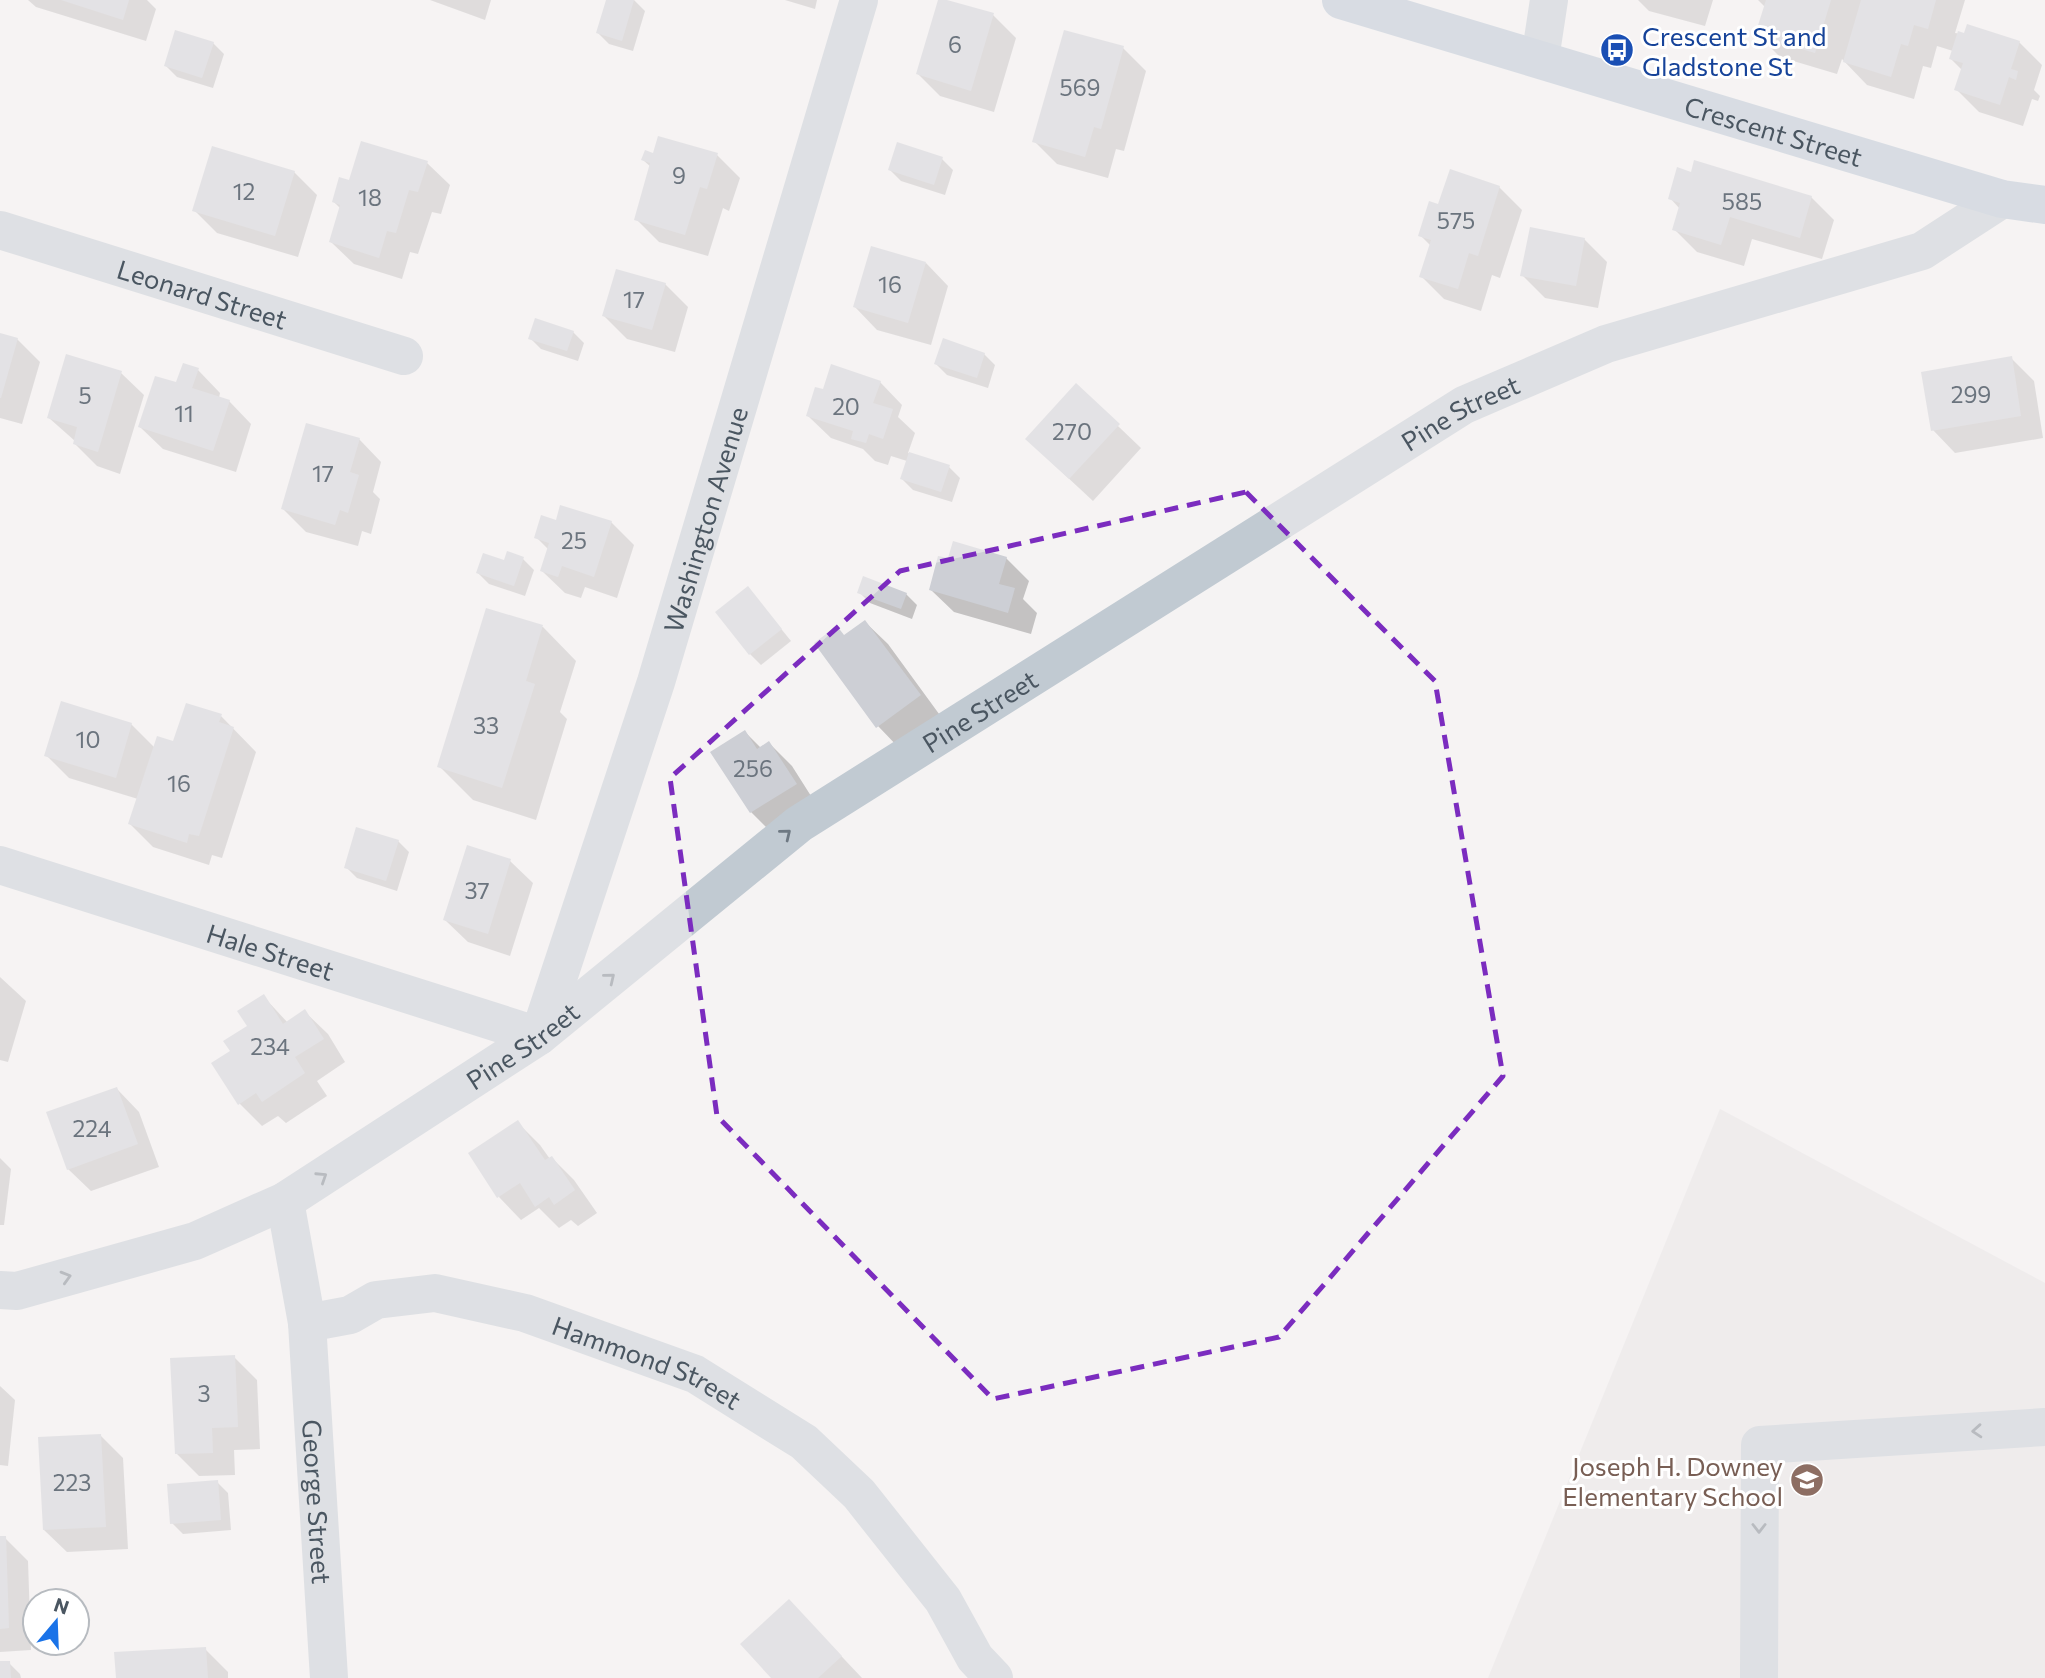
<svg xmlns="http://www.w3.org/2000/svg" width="2045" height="1678" font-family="Commissioner,sans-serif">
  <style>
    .education { fill: #e6e4e5 }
    .shadow { fill: #0003 }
    .building { fill: #cdcfd5 }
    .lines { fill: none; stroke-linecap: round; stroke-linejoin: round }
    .minor { stroke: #c1cad2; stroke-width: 38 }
    .major { stroke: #b3c2d1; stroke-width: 38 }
    .oneway { stroke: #6e7983 }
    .marked { fill: none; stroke: #7b2cbf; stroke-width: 5; stroke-dasharray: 14 9; stroke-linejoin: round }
    .labels { text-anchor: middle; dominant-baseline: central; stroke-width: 6; stroke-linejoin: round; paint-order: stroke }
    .number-label { font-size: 23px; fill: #6b747e }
    .transit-label { font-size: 26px; fill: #164399; stroke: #fff; text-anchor: start }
    .street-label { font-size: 26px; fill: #4a5661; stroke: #fff }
    .education-label { font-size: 26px; fill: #785e54; stroke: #fff; text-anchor: end }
  </style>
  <rect width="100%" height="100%" fill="#f5f3f3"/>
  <!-- education -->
  <path class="education" d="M 1720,1109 L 2045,1283 L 2045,1678 L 1488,1678 Z"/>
  <!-- shadow -->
  <path class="shadow" d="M 28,0 L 147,0 L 156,9 L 146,41 L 36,7 Z
    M 430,0 L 491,0 L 485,20 Z
    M 608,0 L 634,0 L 645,11 L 633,51 L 609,44 L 598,33 Z
    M 785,0 L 817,0 L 815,9 Z
    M 940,0 L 993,15 L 1016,38 L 994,112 L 940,96 L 918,74 Z
    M 1638,0 L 1713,0 L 1705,26 L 1649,11 Z
    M 1758,0 L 1965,0 L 1955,33 L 2019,42 L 2042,65 L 2034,90 L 2040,96 L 2038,101 L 2032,99 L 2023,126 L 1979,112 L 1956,89 L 1962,70 L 1951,59 L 1953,51 L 1937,46 L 1931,68 L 1923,66 L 1914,99 L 1867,85 L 1842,59 L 1837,74 L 1780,57 L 1757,34 L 1766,8 Z
    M 213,43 L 224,54 L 213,88 L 177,77 L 166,66 Z
    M 1123,48 L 1146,71 L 1124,151 L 1116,149 L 1108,178 L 1057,164 L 1034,141 Z
    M 654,155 L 717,155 L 740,178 L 729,211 L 723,208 L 708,256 L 659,242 L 636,219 L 651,167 L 643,160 Z
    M 942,159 L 953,170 L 945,195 L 901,181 L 890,170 Z
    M 427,163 L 450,185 L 441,214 L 432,212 L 418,254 L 410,252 L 402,279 L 354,264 L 331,242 L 341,209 L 334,202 L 350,182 Z
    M 294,172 L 317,195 L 298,257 L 217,233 L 194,210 Z
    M 1499,187 L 1522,210 L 1500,278 L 1492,275 L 1481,311 L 1444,299 L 1421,276 L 1431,246 L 1420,235 L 1440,206 Z
    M 1811,197 L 1834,220 L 1822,259 L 1752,239 L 1744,266 L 1697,252 L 1674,229 L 1680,209 L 1670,198 Z
    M 1584,239 L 1607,262 L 1598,308 L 1545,298 L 1522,275 Z
    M 926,263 L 948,286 L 931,345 L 877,330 L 855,307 Z
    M 665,284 L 688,307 L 675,352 L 627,339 L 604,316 Z
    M 573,332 L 584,343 L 578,361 L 541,349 L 530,338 Z
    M 0,334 L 17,339 L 40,362 L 22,424 L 0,418 Z
    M 984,354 L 995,365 L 988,388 L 947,375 L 936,364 Z
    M 2011,358 L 2034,381 L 2043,438 L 1955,453 L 1933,430 Z
    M 198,370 L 220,393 L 219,398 L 229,401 L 251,424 L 236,472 L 163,449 L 140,427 L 178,385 Z
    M 121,373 L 144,395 L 120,474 L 97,466 L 75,444 L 75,441 L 49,418 Z
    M 880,382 L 902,405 L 898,417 L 915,433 L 908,453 L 949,467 L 960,478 L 952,502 L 913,490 L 902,479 L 907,461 L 891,456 L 888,465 L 875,461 L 863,449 L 831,438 L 808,416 L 825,391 Z
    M 1076,386 L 1141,448 L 1093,501 L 1050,461 Z
    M 359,439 L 381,462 L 373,492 L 380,499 L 371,534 L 362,531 L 358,546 L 306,532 L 283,509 Z
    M 557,522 L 611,522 L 634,545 L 617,598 L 585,587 L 581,598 L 565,593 L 542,571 L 549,550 L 536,537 Z
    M 1006,558 L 1029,581 L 1023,599 L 1037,613 L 1031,634 L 954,612 L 931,590 L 949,561 Z
    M 523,559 L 534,570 L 525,596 L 489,584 L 478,573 L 505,563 Z
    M 748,588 L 791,641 L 761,665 L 750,654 Z
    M 859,592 L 906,594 L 917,605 L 912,619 L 870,603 Z
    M 487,610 L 543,627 L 576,661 L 560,712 L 567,719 L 536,820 L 473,800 L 439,766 Z
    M 865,622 L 888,644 L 942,718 L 900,749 L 878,726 Z
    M 221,716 L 256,752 L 222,858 L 212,855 L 209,865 L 153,847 L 130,824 L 138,799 L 69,778 L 46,755 L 131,724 L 155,748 L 174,743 Z
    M 745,732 L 761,748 L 769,743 L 792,766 L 818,807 L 774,835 L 751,812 Z
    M 398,841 L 409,852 L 397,891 L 357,878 L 346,867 Z
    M 510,861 L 533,883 L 510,956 L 468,942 L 445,920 Z
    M 0,977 L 26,1001 L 8,1062 L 0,1060 Z
    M 263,996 L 288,1023 L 305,1012 L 328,1034 L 345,1062 L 317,1081 L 327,1096 L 286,1123 L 278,1116 L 262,1126 L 240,1104 L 232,1052 L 249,1027 Z
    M 117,1089 L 139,1112 L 159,1167 L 91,1191 L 68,1169 Z
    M 517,1122 L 540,1145 L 550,1159 L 552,1158 L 574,1180 L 597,1213 L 578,1226 L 571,1220 L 559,1228 L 539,1208 L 521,1220 L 499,1197 Z
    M 0,1158 L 11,1169 L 4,1225 L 0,1225 Z
    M 234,1357 L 257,1380 L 260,1449 L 234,1450 L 235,1475 L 199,1476 L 177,1454 Z
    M 0,1386 L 15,1400 L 8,1466 L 0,1465 Z
    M 100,1435 L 123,1458 L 128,1549 L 67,1552 L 44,1530 Z
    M 217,1482 L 228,1493 L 231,1530 L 183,1534 L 172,1523 Z
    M 0,1538 L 5,1538 L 28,1561 L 31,1650 L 0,1652 Z
    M 811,1624 L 862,1678 L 774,1678 Z
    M 205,1649 L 228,1672 L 228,1678 L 117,1678 Z
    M 0,1663 L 9,1663 L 20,1674 L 21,1678 L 0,1678 Z"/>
  <!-- building -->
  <path class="building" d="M 61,0 L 129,0 L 123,20 Z
    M 606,0 L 634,0 L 622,41 L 596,33 Z
    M 938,0 L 947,0 L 994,13 L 971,91 L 916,74 Z
    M 1766,0 L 1831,0 L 1815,53 L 1755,35 Z
    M 1861,0 L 1936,0 L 1928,29 L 1914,25 L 1908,46 L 1901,44 L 1891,77 L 1843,62 Z
    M 1967,24 L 2020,41 L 2011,69 L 2018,71 L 2016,80 L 2009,77 L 2000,105 L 1954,90 L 1963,63 L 1949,59 L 1958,31 L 1964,33 Z
    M 175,30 L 214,42 L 202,78 L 164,66 Z
    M 1064,30 L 1124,46 L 1101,129 L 1094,127 L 1085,157 L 1032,142 Z
    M 658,136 L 718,153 L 707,189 L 700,187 L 685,235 L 634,220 L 650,163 L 641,160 L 645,150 L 653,153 Z
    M 361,141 L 428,161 L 418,192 L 409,190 L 396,233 L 387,231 L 379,258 L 329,242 L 340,205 L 332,202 L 339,177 L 349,180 Z
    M 897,142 L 943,157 L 934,185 L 888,170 Z
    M 212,146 L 295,171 L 275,236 L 192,211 Z
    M 1694,160 L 1812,196 L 1800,238 L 1730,217 L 1721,245 L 1672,230 L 1680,203 L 1668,199 L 1677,167 L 1691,172 Z
    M 1450,169 L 1500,186 L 1478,256 L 1469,253 L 1458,289 L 1419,277 L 1431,240 L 1418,236 L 1429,201 L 1438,204 Z
    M 1530,227 L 1585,238 L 1576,286 L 1520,276 Z
    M 871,246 L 926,262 L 908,323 L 853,307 Z
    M 616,269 L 666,283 L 652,330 L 602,316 Z
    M 535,318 L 574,331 L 567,351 L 528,339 Z
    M 0,333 L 18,338 L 1,398 L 0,398 Z
    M 943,338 L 985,353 L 977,378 L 934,364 Z
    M 66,354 L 122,371 L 98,452 L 73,444 L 77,427 L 47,418 Z
    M 2012,356 L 2021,416 L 1931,431 L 1921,372 Z
    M 183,363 L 199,368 L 192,388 L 230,400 L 213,451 L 138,427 L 155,376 L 176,382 Z
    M 831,364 L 881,381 L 873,403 L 893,409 L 883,439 L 869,434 L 866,443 L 851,439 L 853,431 L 806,416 L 815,387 L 823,389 Z
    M 1076,383 L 1120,424 L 1069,479 L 1025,439 Z
    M 306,423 L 360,438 L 350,472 L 359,475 L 348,513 L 340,510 L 335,525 L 281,509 Z
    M 909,452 L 950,465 L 941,492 L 900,479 Z
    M 560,505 L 612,521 L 594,577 L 562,566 L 558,577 L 540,571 L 549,543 L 534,538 L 541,515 L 556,520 Z
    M 953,541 L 1007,557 L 999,584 L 1015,588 L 1008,613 L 929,590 L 938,556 L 948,558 Z
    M 507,551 L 524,557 L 514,586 L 476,573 L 483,553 L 504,560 Z
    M 863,576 L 907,593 L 901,609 L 857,593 Z
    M 748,586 L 782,629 L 749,655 L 715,612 Z
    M 486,608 L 543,625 L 526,681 L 535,684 L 502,788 L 437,767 Z
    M 865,620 L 921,695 L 876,728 L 814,643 L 837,626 L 844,635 Z
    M 61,701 L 132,723 L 116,778 L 44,756 Z
    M 186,703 L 222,714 L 219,722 L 234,727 L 199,836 L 189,834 L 187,843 L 128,824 L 157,736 L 173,741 Z
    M 745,730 L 757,749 L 769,741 L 797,784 L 750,813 L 710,752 Z
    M 356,827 L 399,840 L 386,881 L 344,868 Z
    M 467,845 L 511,859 L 488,934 L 443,920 Z
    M 264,994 L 283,1024 L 305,1009 L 324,1039 L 295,1057 L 305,1073 L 262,1102 L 256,1093 L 238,1105 L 211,1063 L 230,1051 L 223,1041 L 247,1026 L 237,1011 Z
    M 117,1087 L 138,1144 L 67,1170 L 46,1112 Z
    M 518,1120 L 545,1160 L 552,1156 L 575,1190 L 554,1205 L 549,1197 L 535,1207 L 520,1183 L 497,1198 L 468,1153 Z
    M 235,1355 L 238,1427 L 212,1428 L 213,1453 L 175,1454 L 170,1358 Z
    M 101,1434 L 106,1527 L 43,1530 L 38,1437 Z
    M 218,1480 L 221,1520 L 170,1524 L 167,1484 Z
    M 0,1536 L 6,1536 L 9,1628 L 0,1629 Z
    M 789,1599 L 842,1656 L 818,1678 L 771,1678 L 740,1644 Z
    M 206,1647 L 208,1678 L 116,1678 L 114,1652 Z
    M 0,1661 L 10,1661 L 11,1678 L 0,1678 Z"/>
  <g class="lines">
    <!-- minor -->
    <g class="minor">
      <path d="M 1540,59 L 1549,0"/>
      <path id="s1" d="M 0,230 L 404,356"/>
      <path id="s2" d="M 0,865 L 539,1036 L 656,682 L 859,0"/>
      <path id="s3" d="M 285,1201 L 307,1323 L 329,1678"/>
      <path id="s4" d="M 0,1290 L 17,1291 L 195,1241 L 285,1201 L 539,1036 L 799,824 L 1464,405 L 1606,344 L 1922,251 L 2002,199"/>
      <path id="s5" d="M 307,1323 L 350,1315 L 376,1300 L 435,1293 L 525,1313 L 695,1374 L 804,1442 L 859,1494 L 943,1600 L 975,1658 L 994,1678"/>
      <path d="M 1759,1678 L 1760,1445 L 2045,1427"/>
    </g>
    <!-- major -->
    <path class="major" id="s6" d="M 1341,0 L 2002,199 L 2045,205"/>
  </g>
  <!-- one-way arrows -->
  <defs><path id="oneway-chevron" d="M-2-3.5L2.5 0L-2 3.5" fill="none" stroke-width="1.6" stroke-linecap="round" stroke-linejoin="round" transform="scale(1.75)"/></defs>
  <g class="oneway">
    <use href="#oneway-chevron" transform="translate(786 834) rotate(-39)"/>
    <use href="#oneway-chevron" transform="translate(610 978) rotate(-39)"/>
    <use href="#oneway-chevron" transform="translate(322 1177) rotate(-33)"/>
    <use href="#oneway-chevron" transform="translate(66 1277) rotate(-16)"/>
    <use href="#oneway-chevron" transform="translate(1977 1431) rotate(176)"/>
    <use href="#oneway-chevron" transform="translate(1759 1528) rotate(90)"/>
  </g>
  <!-- marked area -->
  <path d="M0 0H2045V1678H0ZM 1246,492 L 1435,681 L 1503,1076 L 1279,1337 L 993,1399 L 717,1116 L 670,778 L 900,571 Z" fill="#f5f3f3" fill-opacity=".55" fill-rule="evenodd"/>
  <path class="marked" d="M 1246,492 L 1435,681 L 1503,1076 L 1279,1337 L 993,1399 L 717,1116 L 670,778 L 900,571 Z"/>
  <!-- icons -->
  <defs>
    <g id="bus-disc" transform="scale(1.75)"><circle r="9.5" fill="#1a4fb4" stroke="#fff"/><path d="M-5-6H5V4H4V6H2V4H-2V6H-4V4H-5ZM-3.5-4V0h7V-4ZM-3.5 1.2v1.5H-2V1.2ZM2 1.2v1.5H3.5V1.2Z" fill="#fff"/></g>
    <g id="school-disc" transform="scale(1.75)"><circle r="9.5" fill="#8d6e63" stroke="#fff"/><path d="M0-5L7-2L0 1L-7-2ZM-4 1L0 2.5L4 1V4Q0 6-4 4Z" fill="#fff"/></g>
  </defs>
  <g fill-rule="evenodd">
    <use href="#bus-disc" x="1617" y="50"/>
    <use href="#school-disc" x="1807" y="1480"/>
  </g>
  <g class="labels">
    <!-- number labels -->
    <g class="number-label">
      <text x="955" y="44">6</text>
      <text x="1080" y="87">569</text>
      <text x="679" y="175">9</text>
      <text x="244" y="191">12</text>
      <text x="370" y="197">18</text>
      <text x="1742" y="201">585</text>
      <text x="1456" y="220">575</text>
      <text x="890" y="284">16</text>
      <text x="634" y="299">17</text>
      <text x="1971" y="394">299</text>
      <text x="85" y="395">5</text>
      <text x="846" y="406">20</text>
      <text x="184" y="413">11</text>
      <text x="1072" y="431">270</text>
      <text x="323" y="473">17</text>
      <text x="574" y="540">25</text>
      <text x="486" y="725">33</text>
      <text x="88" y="739">10</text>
      <text x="753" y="768">256</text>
      <text x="179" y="783">16</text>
      <text x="477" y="890">37</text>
      <text x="270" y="1046">234</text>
      <text x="92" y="1128">224</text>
      <text x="204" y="1393">3</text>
      <text x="72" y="1482">223</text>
    </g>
    <!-- transit labels -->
    <g class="transit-label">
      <text x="1642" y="35">Crescent St and<tspan x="1642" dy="30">Gladstone St</tspan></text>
    </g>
    <!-- street labels -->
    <g class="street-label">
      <text stroke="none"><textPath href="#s6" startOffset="452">Crescent Street</textPath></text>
      <text stroke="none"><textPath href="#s1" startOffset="212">Leonard Street</textPath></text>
      <text stroke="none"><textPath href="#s4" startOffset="1718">Pine Street</textPath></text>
      <text stroke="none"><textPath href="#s2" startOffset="1108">Washington Avenue</textPath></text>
      <text stroke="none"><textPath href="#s4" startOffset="1152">Pine Street</textPath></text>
      <text stroke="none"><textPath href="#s2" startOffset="284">Hale Street</textPath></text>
      <text stroke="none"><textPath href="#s4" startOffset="584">Pine Street</textPath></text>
      <text stroke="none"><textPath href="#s5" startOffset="357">Hammond Street</textPath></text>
      <text stroke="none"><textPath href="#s3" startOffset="303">George Street</textPath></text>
    </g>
    <!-- education labels -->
    <g class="education-label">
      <text x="1783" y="1465">Joseph H. Downey<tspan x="1783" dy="30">Elementary School</tspan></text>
    </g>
  </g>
  <!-- north arrow -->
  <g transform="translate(56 1622) rotate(19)"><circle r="33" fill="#ffffff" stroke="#b7bbc0" stroke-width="2"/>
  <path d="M0-5L12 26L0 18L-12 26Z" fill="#1a73e8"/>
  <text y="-10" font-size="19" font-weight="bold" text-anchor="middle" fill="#4a5661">N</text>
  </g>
</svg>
